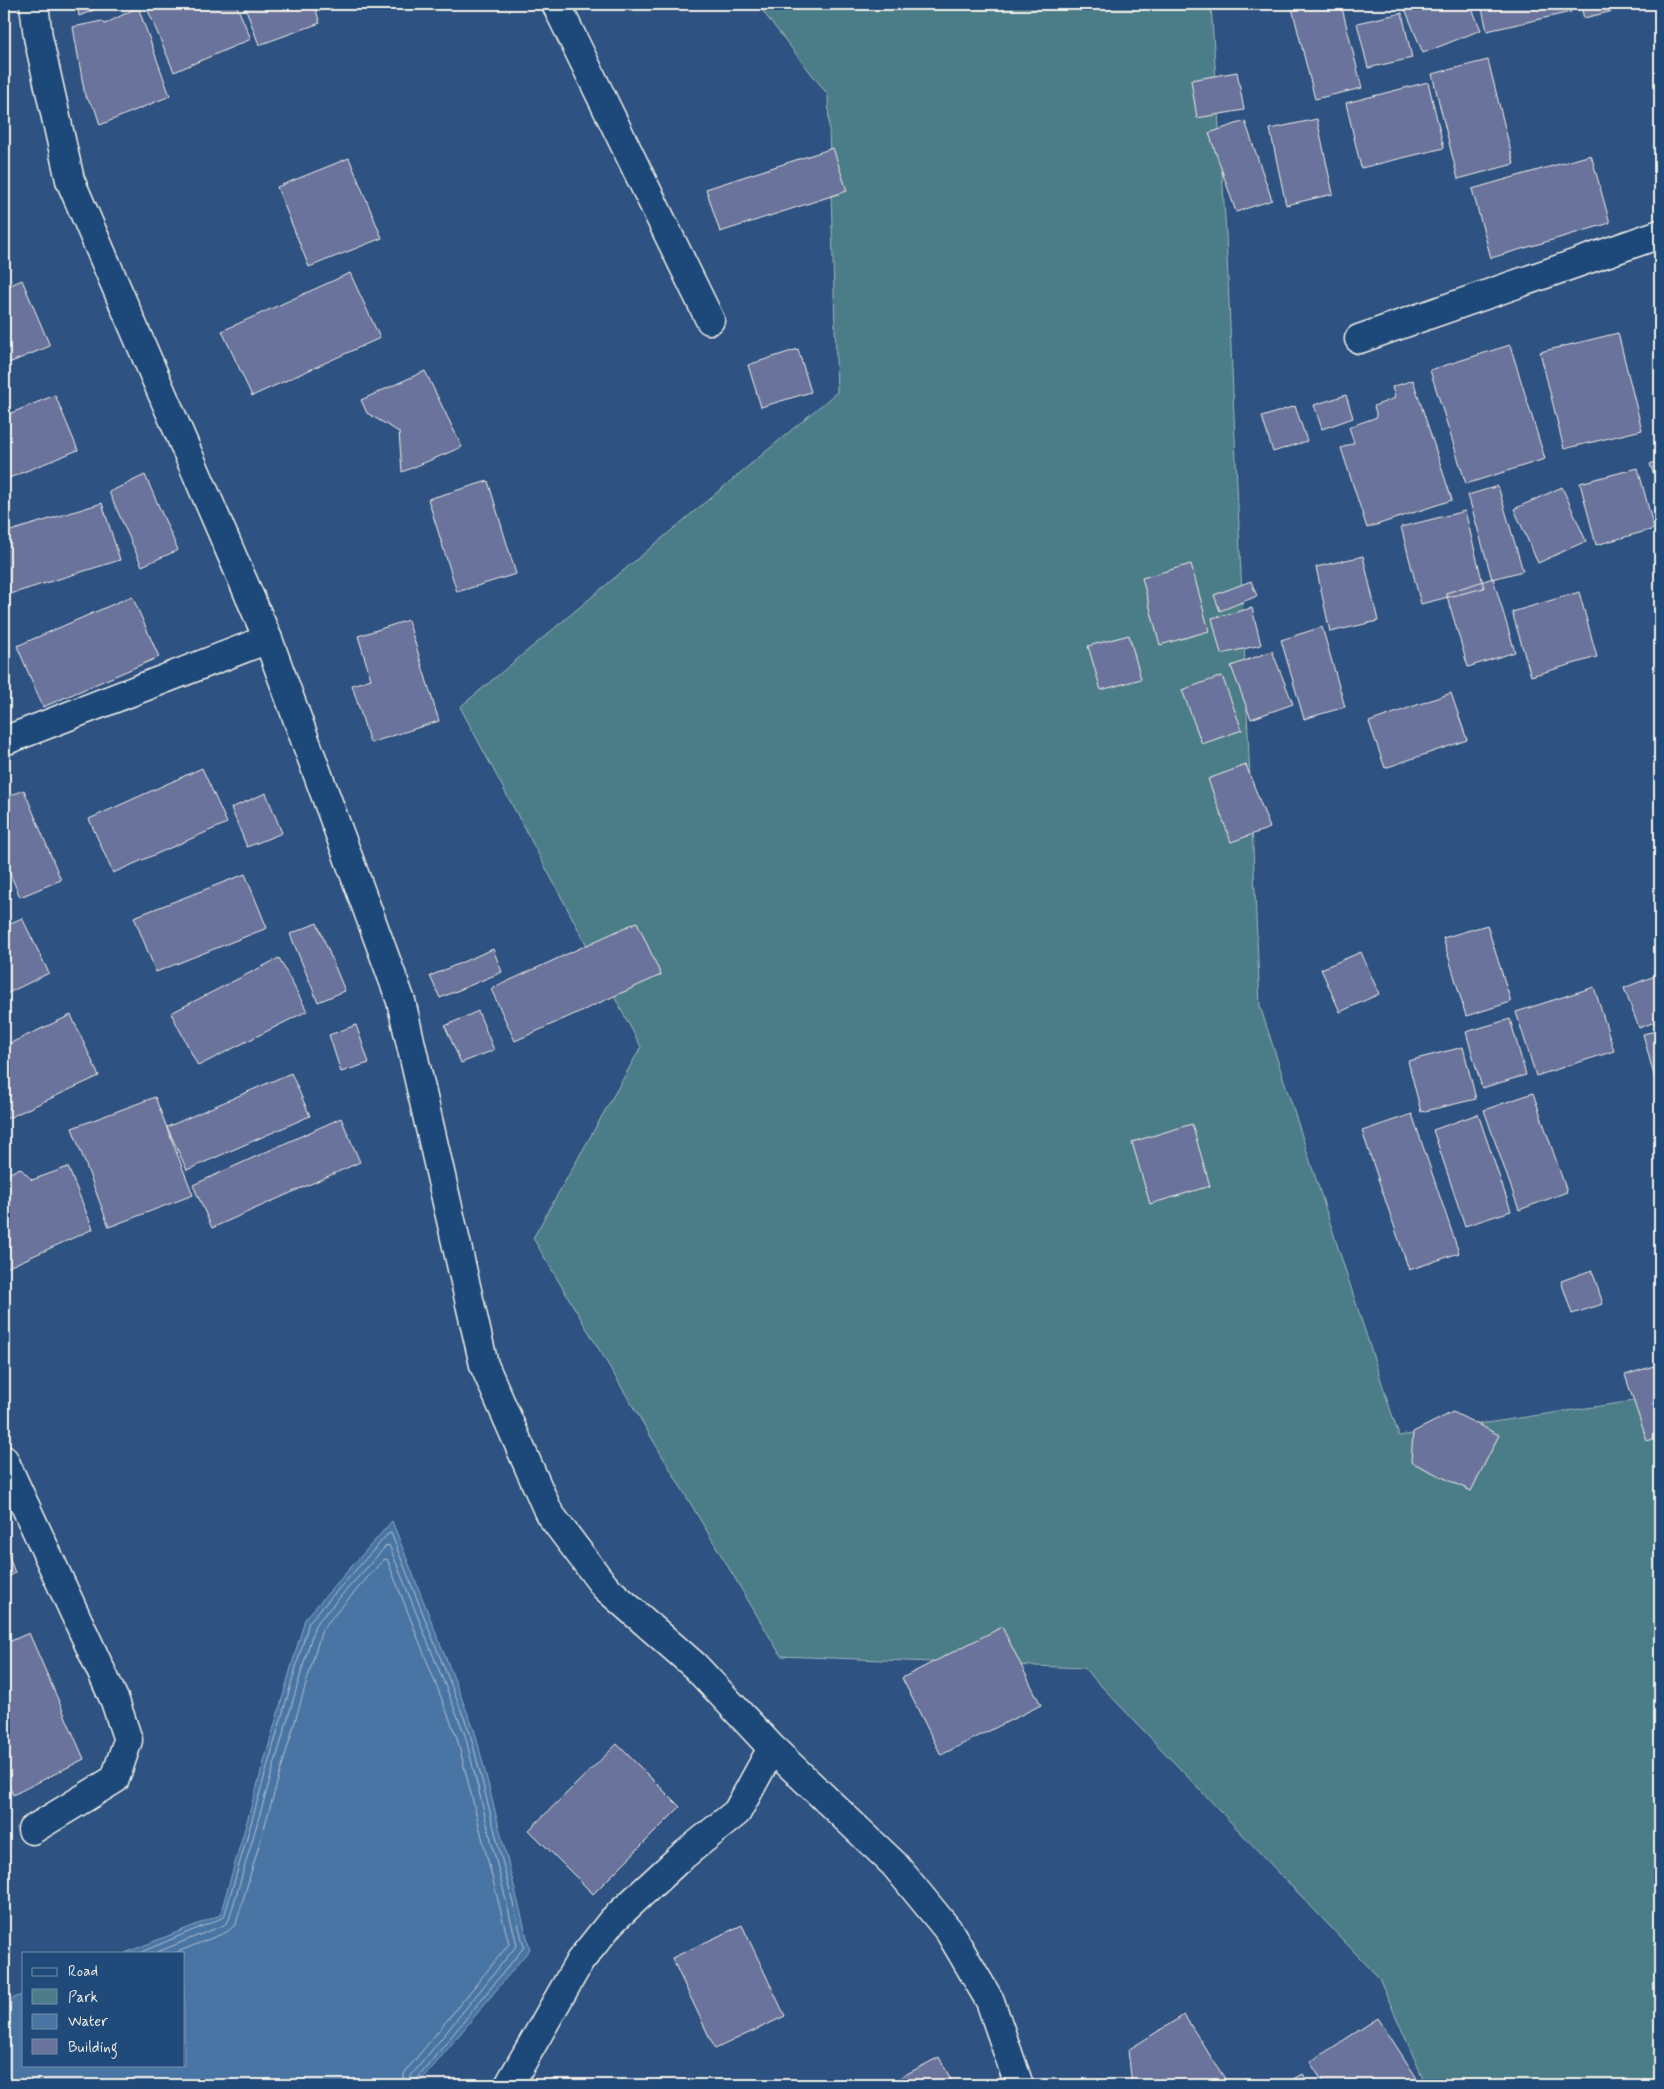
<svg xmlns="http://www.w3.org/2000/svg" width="1664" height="2089" font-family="Mynerve,sans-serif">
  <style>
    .green { fill: #4c7d89; stroke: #a0b7b8 }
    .water { fill: #4975a4; stroke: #8da7bf }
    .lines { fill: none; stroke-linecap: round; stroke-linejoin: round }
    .shore { stroke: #b0bfcd; stroke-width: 1 }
    .building { fill: #6a739b; stroke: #f4f1e8 }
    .street-casing { stroke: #f4f1e8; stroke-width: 31 }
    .street { stroke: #1f4a7a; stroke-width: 28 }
  </style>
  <rect width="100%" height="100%" fill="#2e5281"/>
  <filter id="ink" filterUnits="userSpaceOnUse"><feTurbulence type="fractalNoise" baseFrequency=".02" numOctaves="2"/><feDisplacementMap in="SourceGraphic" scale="10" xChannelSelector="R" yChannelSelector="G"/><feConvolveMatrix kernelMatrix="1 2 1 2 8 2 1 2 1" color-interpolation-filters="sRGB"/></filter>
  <g filter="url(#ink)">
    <!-- green -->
    <path class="green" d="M 757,4 L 1211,4 L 1226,233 L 1260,1006 L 1399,1436 L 1660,1397 L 1660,2085 L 1426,2085 L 1379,1978 L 1084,1668 L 781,1656 L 533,1238 L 641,1047 L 460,707 L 837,392 L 828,95 Z"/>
    <!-- water -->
    <path class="water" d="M 392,1521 L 475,1732 L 530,1949 L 418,2085 L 4,2085 L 4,2002 L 24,1994 L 24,2065 L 184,2065 L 184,1953 L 125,1953 L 220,1915 L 305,1619 Z"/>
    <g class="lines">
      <!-- shore -->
      <path class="shore" d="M 139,1953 L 224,1917 L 309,1622 L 388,1534 L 391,1533 L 470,1733 L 524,1947 L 416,2080 L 414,2085
        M 155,1953 L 224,1925 L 229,1920 L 315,1625 L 386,1546 L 389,1545 L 465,1735 L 517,1945 L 411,2076 L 408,2085
        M 175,1953 L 227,1932 L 236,1924 L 322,1629 L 383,1560 L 387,1559 L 457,1738 L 509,1944 L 405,2072 L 401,2085"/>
    </g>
    <!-- building -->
    <path class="building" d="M 77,4 L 109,4 L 79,16 Z
      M 156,4 L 236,4 L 251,39 L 174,72 L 147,8 Z
      M 244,4 L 314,4 L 320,23 L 259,45 Z
      M 1291,4 L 1341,4 L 1362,88 L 1315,99 Z
      M 1403,4 L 1470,4 L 1481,30 L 1423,53 Z
      M 1481,4 L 1570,4 L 1571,12 L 1487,31 Z
      M 1580,4 L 1630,4 L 1630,7 L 1584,18 Z
      M 138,7 L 170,96 L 100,125 L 95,109 L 85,96 L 73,27 L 102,21 L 105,24 Z
      M 1402,13 L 1412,58 L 1368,68 L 1357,23 Z
      M 1488,60 L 1514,164 L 1458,179 L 1432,74 Z
      M 1237,72 L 1244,110 L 1197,118 L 1191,80 Z
      M 1428,82 L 1444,148 L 1361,168 L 1346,103 Z
      M 1317,119 L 1333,194 L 1286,205 L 1270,129 Z
      M 1245,121 L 1272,200 L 1236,212 L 1209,133 Z
      M 833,148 L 847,191 L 720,232 L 706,189 Z
      M 1591,155 L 1610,223 L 1491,258 L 1472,189 Z
      M 349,158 L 382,238 L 309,267 L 277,187 Z
      M 350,273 L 380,338 L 252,396 L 222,331 Z
      M 22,280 L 50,346 L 4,365 L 4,288 Z
      M 1618,333 L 1642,430 L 1564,449 L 1540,352 Z
      M 1510,345 L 1545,459 L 1466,484 L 1430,370 Z
      M 798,349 L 811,392 L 761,407 L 748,365 Z
      M 425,371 L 462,447 L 402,472 L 399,432 L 367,413 L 361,400 Z
      M 1413,380 L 1452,500 L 1367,528 L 1341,448 L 1354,443 L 1349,427 L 1377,417 L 1374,406 L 1395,398 L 1392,387 Z
      M 55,395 L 78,450 L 4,480 L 4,416 Z
      M 1346,395 L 1353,418 L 1322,429 L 1314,405 Z
      M 1295,406 L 1307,441 L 1273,452 L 1262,417 Z
      M 1660,460 L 1660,492 L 1650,464 Z
      M 1638,468 L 1654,529 L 1596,545 L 1580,483 Z
      M 145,475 L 178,550 L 142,566 L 109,492 Z
      M 488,481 L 516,574 L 457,592 L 428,499 Z
      M 1498,486 L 1523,571 L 1492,579 L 1468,495 Z
      M 1562,487 L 1586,541 L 1538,563 L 1514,509 Z
      M 102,503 L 120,560 L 4,596 L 4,533 Z
      M 1465,511 L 1484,588 L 1421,604 L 1401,527 Z
      M 1363,556 L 1378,621 L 1330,632 L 1316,567 Z
      M 1191,564 L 1209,631 L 1160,645 L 1142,578 Z
      M 1493,578 L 1515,652 L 1468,667 L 1446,593 Z
      M 1251,581 L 1257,596 L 1220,611 L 1214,595 Z
      M 1579,592 L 1597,657 L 1531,676 L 1512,612 Z
      M 132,596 L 159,657 L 43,707 L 17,646 Z
      M 1660,602 L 1660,620 L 1654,605 Z
      M 1252,608 L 1261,645 L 1221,654 L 1212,618 Z
      M 408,620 L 439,721 L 370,743 L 352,685 L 371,679 L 358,636 Z
      M 1322,627 L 1345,707 L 1304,719 L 1281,640 Z
      M 1129,635 L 1141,679 L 1101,690 L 1088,646 Z
      M 1272,651 L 1293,704 L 1251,719 L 1231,666 Z
      M 1222,676 L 1242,730 L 1202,744 L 1182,690 Z
      M 1451,693 L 1467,740 L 1385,768 L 1369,722 Z
      M 1246,765 L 1270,828 L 1231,842 L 1208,779 Z
      M 202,768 L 227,823 L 113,873 L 89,819 Z
      M 24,790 L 61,880 L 20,897 L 4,859 L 4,798 Z
      M 266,793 L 282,833 L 247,847 L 231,808 Z
      M 245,874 L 267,928 L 156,972 L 134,917 Z
      M 22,918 L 49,973 L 4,995 L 4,926 Z
      M 637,922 L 661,975 L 515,1041 L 491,989 Z
      M 317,923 L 345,991 L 318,1002 L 290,934 Z
      M 1487,925 L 1511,1002 L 1466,1016 L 1443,938 Z
      M 493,949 L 502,972 L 440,998 L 430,976 Z
      M 1361,952 L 1379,994 L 1340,1012 L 1321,969 Z
      M 279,958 L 307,1011 L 198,1066 L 171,1013 Z
      M 1657,975 L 1660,984 L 1660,1020 L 1639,1028 L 1624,988 Z
      M 1594,987 L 1614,1051 L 1536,1076 L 1516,1012 Z
      M 478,1011 L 494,1050 L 461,1063 L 445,1026 Z
      M 71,1015 L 99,1076 L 4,1120 L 4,1046 Z
      M 1510,1019 L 1526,1075 L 1482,1088 L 1466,1032 Z
      M 356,1025 L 369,1063 L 341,1072 L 329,1035 Z
      M 1660,1030 L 1660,1098 L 1643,1034 Z
      M 1463,1047 L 1476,1099 L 1421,1112 L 1408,1061 Z
      M 291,1073 L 310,1116 L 187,1170 L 167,1127 Z
      M 1533,1093 L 1567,1192 L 1519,1210 L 1484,1110 Z
      M 155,1097 L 193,1195 L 109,1227 L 72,1128 Z
      M 1412,1114 L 1459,1253 L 1409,1270 L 1362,1131 Z
      M 1478,1114 L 1511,1211 L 1465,1226 L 1433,1130 Z
      M 341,1118 L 360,1162 L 212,1228 L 193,1185 Z
      M 1192,1124 L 1210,1186 L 1150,1204 L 1132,1142 Z
      M 68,1167 L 93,1229 L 4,1269 L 4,1176 L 20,1168 L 32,1180 Z
      M 1592,1270 L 1603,1304 L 1572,1314 L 1561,1281 Z
      M 1660,1364 L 1660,1437 L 1647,1441 L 1625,1375 Z
      M 1453,1412 L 1499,1435 L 1471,1491 L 1411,1462 L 1413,1432 Z
      M 4,1543 L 15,1573 L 4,1580 Z
      M 1002,1627 L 1041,1705 L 941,1755 L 902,1678 Z
      M 29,1633 L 84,1759 L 13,1795 L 4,1775 L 4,1644 Z
      M 617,1744 L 680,1807 L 593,1894 L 529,1830 Z
      M 742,1925 L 785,2016 L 715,2049 L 672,1958 Z
      M 1184,2015 L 1229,2085 L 1132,2085 L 1128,2050 Z
      M 1378,2018 L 1420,2083 L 1416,2085 L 1325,2085 L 1310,2062 Z
      M 939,2057 L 954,2085 L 886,2085 Z
      M 1303,2074 L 1309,2085 L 1284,2085 Z"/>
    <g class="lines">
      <!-- street casing -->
      <g class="street-casing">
        <path id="street" d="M 34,4 L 38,37 L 70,180 L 268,639 L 401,1001 L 484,1365 L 549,1513 L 605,1587 L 695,1666 L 772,1748 L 894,1864 L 949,1931 L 990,2001 L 1019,2085
          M 556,4 L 710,320
          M 1359,339 L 1660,234
          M 4,741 L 268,639
          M 4,1460 L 115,1701 L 128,1740 L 115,1779 L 32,1830
          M 509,2085 L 580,1961 L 612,1921 L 679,1859 L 737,1812 L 772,1748"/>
      </g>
      <!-- street -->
      <use href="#street" class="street"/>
    </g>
  </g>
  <!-- margin -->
  <rect width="1664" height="2089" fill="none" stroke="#1f4a7a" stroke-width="20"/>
  <rect x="10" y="10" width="1644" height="2069" fill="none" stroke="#f4f1e8" stroke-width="2" filter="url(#ink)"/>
  <!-- legend -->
  <rect x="22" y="1952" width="162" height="115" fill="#1f4a7a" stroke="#748da6"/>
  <rect x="32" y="1968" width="25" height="8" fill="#1f4a7a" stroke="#748da6"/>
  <text x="68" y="1976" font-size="15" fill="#f4f1e8">Road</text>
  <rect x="32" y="1989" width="25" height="15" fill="#4c7d89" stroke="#748da6"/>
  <text x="68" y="2002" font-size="15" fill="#f4f1e8">Park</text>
  <rect x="32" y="2014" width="25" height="15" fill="#4975a4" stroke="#748da6"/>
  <text x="68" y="2026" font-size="15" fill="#f4f1e8">Water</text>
  <rect x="32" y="2039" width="25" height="15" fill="#6a739b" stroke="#748da6"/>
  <text x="68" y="2052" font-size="15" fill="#f4f1e8">Building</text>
</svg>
